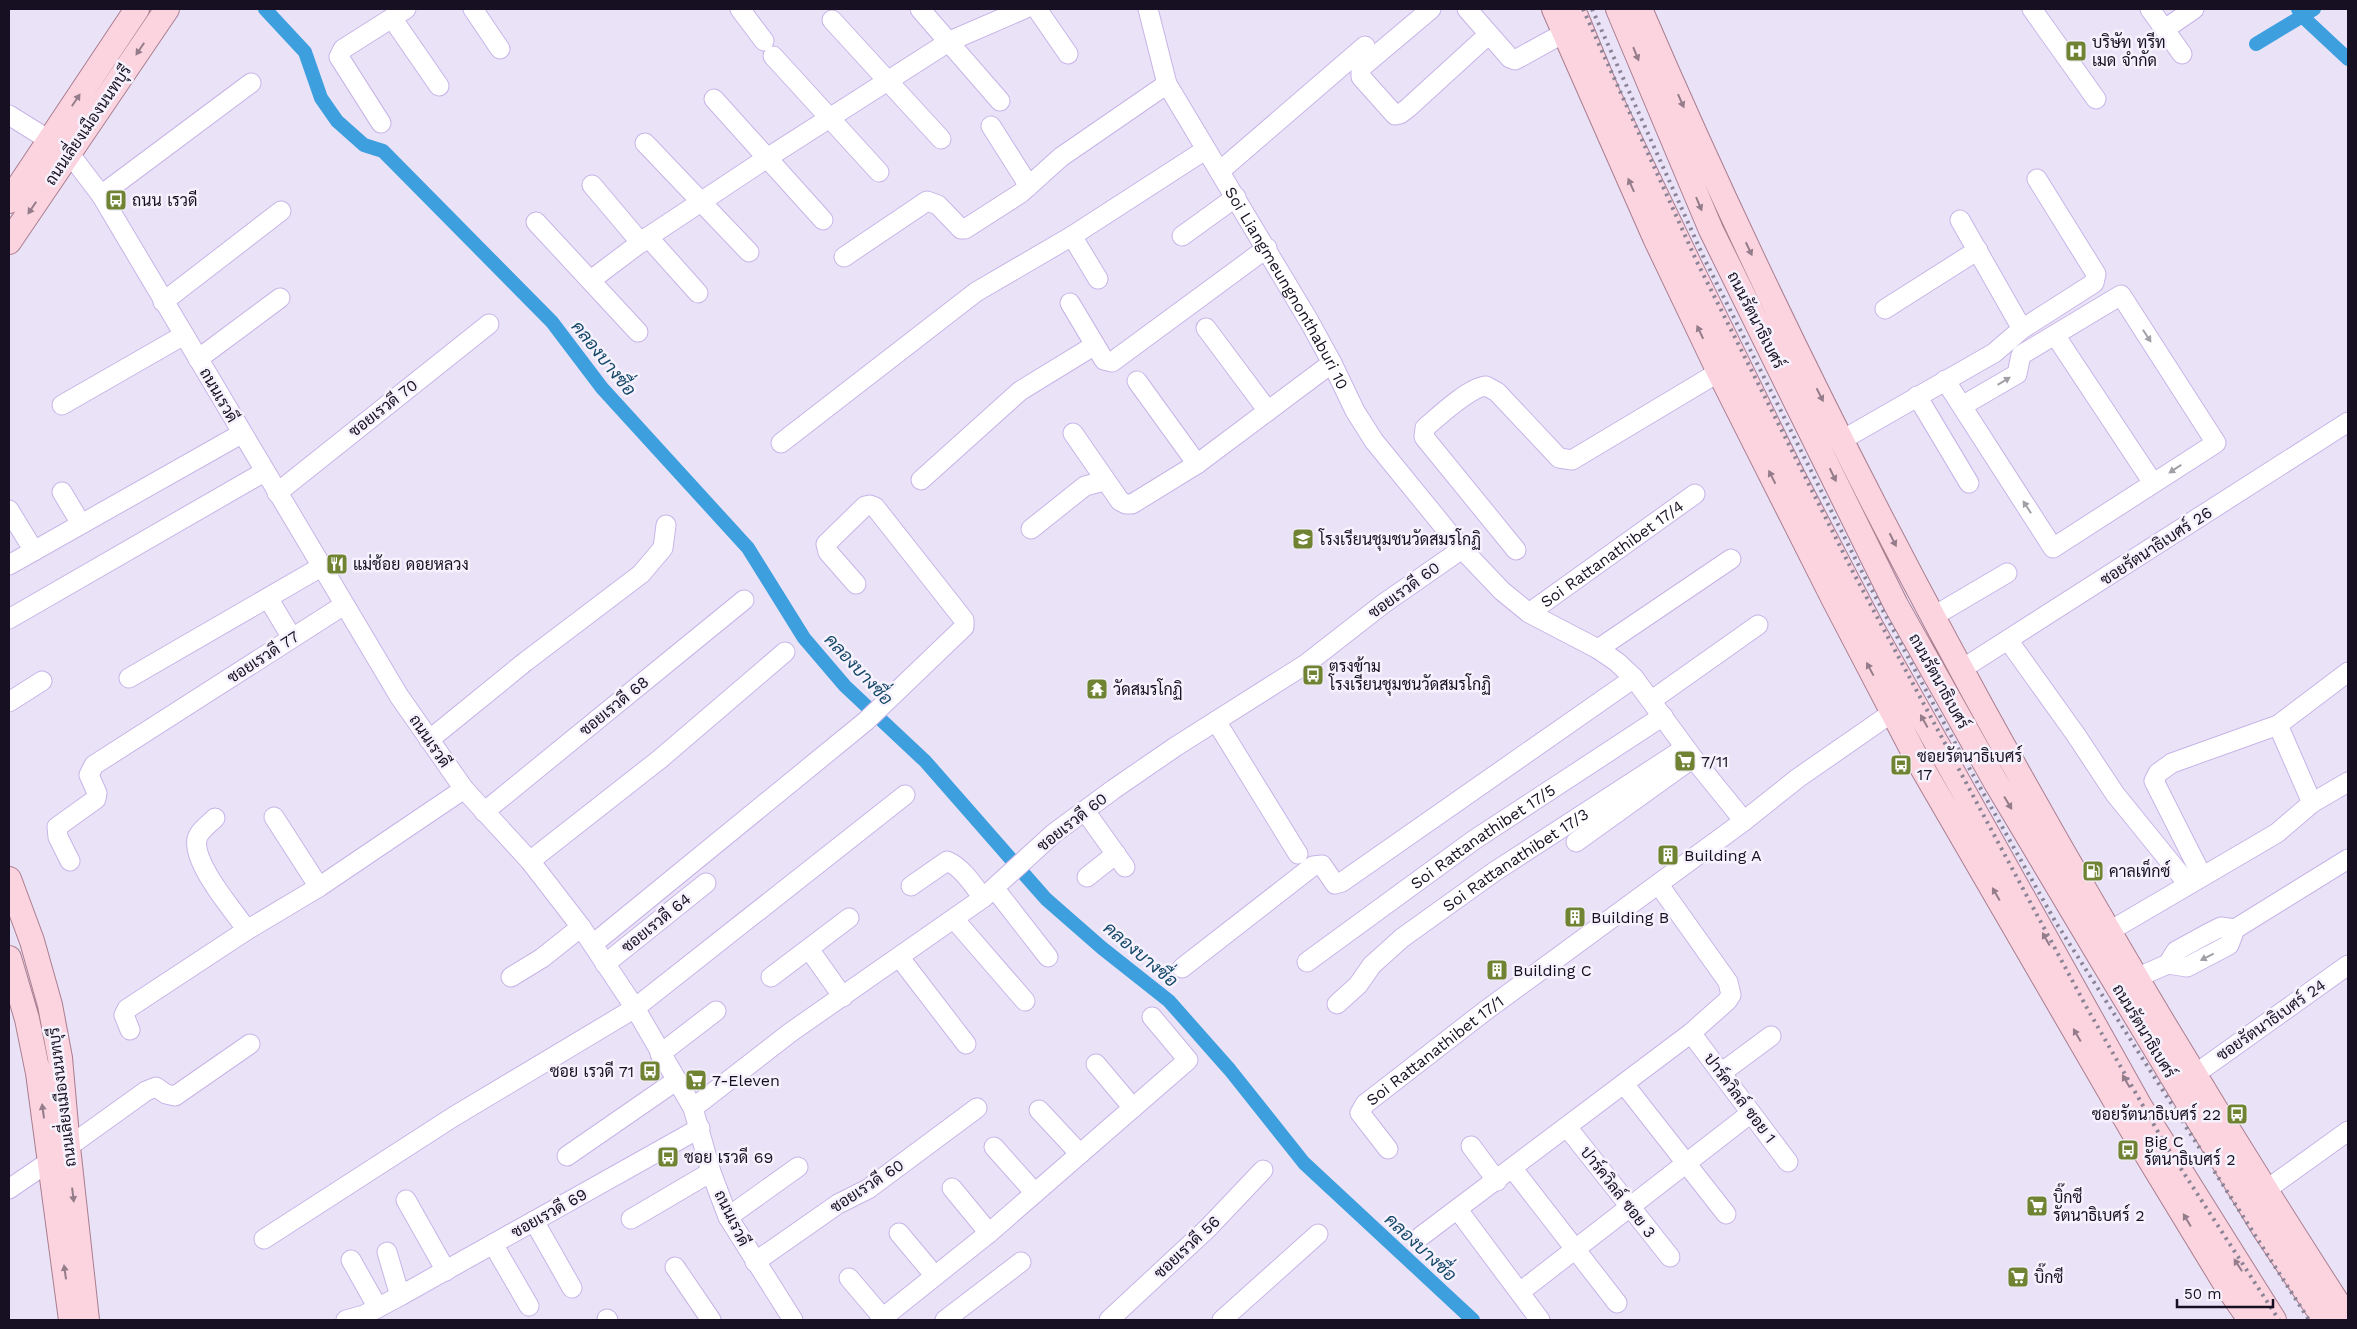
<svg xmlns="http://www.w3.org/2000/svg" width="2357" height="1329" font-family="'Work Sans',Sarabun,sans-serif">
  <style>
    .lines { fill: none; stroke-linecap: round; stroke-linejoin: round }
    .canal { stroke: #3e9fdf; stroke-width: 14 }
    .minor-casing { stroke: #c7b4e7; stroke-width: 21 }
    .major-casing { stroke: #aa7d8f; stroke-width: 26 }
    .minor { stroke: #fff; stroke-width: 19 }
    .major { stroke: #fbd4df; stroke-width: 24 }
    .rail { stroke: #8b8497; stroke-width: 4; stroke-dasharray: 2.5 5; stroke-linecap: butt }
    .oneway { fill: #947c8a }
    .oneway2 { fill: #a29fa7 }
    .labels { text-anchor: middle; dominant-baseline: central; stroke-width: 5; stroke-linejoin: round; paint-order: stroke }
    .poi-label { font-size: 16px; fill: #171022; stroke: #f6f2fd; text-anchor: start }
    .street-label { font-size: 16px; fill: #171022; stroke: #f6f2fd }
    .water-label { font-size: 18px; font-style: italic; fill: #154869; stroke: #f6f2fd }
  </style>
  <rect width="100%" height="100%" fill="#eae3f8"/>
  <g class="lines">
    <!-- canal -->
    <path class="canal" d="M 265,9 L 305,52 L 321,98 L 337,121 L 364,145 L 383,151 L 552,322 L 602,388 L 748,548 L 804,638 L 845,686 L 925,761 L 1046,899 L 1102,948 L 1169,1001 L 1230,1070 L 1304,1163 L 1473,1320
      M 2298,9 L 2302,16 L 2348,59
      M 2256,44 L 2314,9"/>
    <!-- minor casing -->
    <g class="minor-casing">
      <g id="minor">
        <path d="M 473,9 L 500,49"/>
        <path d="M 740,9 L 764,41"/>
        <path d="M 920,9 L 1000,101"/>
        <path d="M 1037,9 L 1068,54"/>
        <path id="s1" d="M 1148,9 L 1167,84 L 1309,321 L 1332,363 L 1355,411 L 1374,441 L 1462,549 L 1502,591 L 1529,613 L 1598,649 L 1617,662 L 1634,678 L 1693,758 L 1744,821"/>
        <path d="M 1431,9 L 1361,68 L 1361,77 L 1395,115 L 1400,114 L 1408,108 L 1488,35"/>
        <path d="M 1467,9 L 1510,58 L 1515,60 L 1564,33"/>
        <path d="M 2032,9 L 2096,99"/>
        <path d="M 2150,9 L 2182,54"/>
        <path d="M 392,18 L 439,86"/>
        <path d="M 832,20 L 941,139"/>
        <path d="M 2165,29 L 2194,9"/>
        <path d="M 773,56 L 879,172"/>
        <path d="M 714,99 L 823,220"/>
        <path d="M 9,115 L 49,140"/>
        <path d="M 381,123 L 339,57 L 343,49 L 406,9"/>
        <path d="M 991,126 L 1029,186"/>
        <path d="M 645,143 L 749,252"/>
        <path d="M 69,153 L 101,195 L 399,696 L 464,789 L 530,861 L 581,927 L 635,1008 L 693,1108 L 711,1172 L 728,1217 L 793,1320"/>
        <path d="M 1220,171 L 1365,46"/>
        <path d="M 592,185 L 641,243"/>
        <path d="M 101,195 L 251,83"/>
        <path d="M 1960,220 L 2022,329"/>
        <path d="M 536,222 L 638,332"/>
        <path d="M 1072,236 L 1098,279"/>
        <path d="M 1182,236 L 1236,197"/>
        <path d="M 648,237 L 698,293"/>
        <path d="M 844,257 L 927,201 L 938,205 L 961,229 L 965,229 L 1021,193 L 1061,157 L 1167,84"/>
        <path d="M 591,280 L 648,237 L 767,158 L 950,41 L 1024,9"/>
        <path d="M 163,302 L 281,211"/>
        <path d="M 1070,303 L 1104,360 L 1112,362 L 1267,248"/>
        <path d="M 1885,309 L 1978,250"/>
        <path d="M 1206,328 L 1268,411"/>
        <path d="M 2055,335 L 2153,483"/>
        <path d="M 198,359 L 280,298"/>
        <path d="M 1945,380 L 2053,548 L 2216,443 L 2121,295 L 2021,355 L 2017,374 L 1962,406"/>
        <path d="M 1137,381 L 1197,464"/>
        <path d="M 1917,396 L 1969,483"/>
        <path d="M 62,405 L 184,335"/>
        <path d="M 1073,433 L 1120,501 L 1126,504 L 1132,504 L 1197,464 L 1332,363"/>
        <path d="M 1842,440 L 1994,353 L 2022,329 L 2094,283 L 2096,274 L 2037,179"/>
        <path d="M 781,443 L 976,292 L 1072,236 L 1205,150"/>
        <path d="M 921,480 L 1020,391 L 1095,345"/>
        <path d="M 62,492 L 81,524"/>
        <path d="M 277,493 L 489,324"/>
        <path d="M 9,510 L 34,551"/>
        <path d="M 1031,529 L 1085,486 L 1104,481"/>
        <path d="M 1516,550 L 1424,437 L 1425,428 C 1439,416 1468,388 1486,386 L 1497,392 L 1559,458 L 1572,460 L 1719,372"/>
        <path d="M 9,565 L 241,434"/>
        <path d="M 268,598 L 292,638"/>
        <path id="s2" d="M 1529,613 L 1695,494"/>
        <path d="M 1934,616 L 2007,573"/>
        <path d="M 9,619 L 264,472"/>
        <path d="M 2008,640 L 2076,735 L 2115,794 L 2188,884"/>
        <path d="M 1598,649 L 1731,559"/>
        <path d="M 1962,669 L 2348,422"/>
        <path d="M 129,678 L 321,567"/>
        <path d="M 1652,700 L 1758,625"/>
        <path d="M 9,702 L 42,681"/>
        <path d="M 1216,721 L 1298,854"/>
        <path d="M 2278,725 L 2312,803"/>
        <path d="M 429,740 L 525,662 L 641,574 L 663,548 L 666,525"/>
        <path d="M 1085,811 L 1125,867"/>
        <path d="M 484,812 L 744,600"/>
        <path d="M 274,817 L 319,887"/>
        <path d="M 215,818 C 209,824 199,831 197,839 C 192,863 233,910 247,930"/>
        <path d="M 1576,842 L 1693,758"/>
        <path d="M 70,861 L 58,837 L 57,827 L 96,799 L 97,793 L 89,775 L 94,765 L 344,605"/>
        <path d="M 530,861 L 660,759 L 785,652"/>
        <path d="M 2202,876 L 2154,781 L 2158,773 L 2172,763 L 2278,725 L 2348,672"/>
        <path d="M 1087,877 L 1116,854"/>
        <path d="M 911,886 L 947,861 C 962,867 974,886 983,898"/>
        <path d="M 995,889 L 1048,957"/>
        <path d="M 954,919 L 1025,1001"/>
        <path d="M 2108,932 L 2277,833 L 2312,803 L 2348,782"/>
        <path d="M 593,944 L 866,721 L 964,627 L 964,620 L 875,507 L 870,505 L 865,506 L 826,544 L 828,552 L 856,584"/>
        <path d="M 809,949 L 843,997"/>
        <path d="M 900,958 L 966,1044"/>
        <path id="s3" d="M 1307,962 L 1474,840 L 1663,716"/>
        <path d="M 605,964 L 706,883"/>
        <path d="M 2168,964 L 2187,967 L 2229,945 L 2235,929 L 2348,859"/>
        <path d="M 1182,968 L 1313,866 L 1322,865 L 1335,884 L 1342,882 L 1634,678"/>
        <path d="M 511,977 L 542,958 L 581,927"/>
        <path d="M 771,977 L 849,918"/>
        <path d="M 2136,978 L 2168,964 L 2176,951 L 2207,934 L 2221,927 L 2235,929"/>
        <path id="s4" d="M 1337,1004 L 1358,985 L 1372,965 L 1402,938 L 1494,872 L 1685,748"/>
        <path d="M 130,1030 L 124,1015 L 127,1009 L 247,930 L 319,887 L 464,789"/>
        <path d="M 1691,1033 L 1788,1162"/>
        <path d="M 660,1054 L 716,1011"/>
        <path d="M 1096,1064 L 1133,1108"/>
        <path d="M 1721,1073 L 1771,1036"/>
        <path d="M 2194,1075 L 2348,965"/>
        <path d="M 1624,1084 L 1726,1214"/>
        <path d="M 693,1108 L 791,1032 L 983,898 L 1053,834 L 1114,789 L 1175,747 L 1306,664 L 1383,604 L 1462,549"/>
        <path d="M 1039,1110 L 1080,1154"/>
        <path d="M 1567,1127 L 1670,1257"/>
        <path d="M 1471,1146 L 1497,1181"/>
        <path d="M 68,1147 L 146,1091 L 156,1087 L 166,1094 L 175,1096 L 250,1044"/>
        <path d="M 994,1147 L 1035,1193"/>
        <path id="s5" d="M 1388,1149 L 1360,1113 L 1365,1104 L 1485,1011 L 1744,821 L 1798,778 L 1893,712"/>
        <path d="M 567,1156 L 677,1080"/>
        <path d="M 1513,1169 L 1617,1303"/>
        <path d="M 952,1188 L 989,1233"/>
        <path d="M 9,1189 L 50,1161"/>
        <path d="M 2266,1190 L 2348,1131"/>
        <path d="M 406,1200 L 446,1271"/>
        <path d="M 1458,1210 L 1540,1320"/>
        <path d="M 728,1217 L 798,1167"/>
        <path d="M 631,1219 L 711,1172"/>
        <path d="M 534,1221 L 572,1288"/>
        <path d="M 899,1233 L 935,1276"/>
        <path d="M 1420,1237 L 1691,1033 L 1727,1001 L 1731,995 L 1728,982 L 1659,885"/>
        <path d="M 264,1239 L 453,1117 L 635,1008 L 905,795"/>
        <path d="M 493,1244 L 529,1306"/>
        <path d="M 387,1252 L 400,1296"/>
        <path d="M 351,1260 L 378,1308"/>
        <path d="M 755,1262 L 838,1204 L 868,1189 L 977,1108"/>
        <path d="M 675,1267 L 711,1320"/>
        <path d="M 849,1278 L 883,1318"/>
        <path d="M 1520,1292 L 1751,1113"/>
        <path d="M 607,1319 L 608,1320"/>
        <path d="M 346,1320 L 364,1315 L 400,1296 L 700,1128"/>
        <path d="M 880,1320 L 989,1233 L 1188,1060 L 1152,1017"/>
        <path d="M 945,1320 L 1021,1262"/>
        <path d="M 1109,1320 L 1208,1228 L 1263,1170"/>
        <path d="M 1222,1320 L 1318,1234"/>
      </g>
    </g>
    <!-- major casing -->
    <g class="major-casing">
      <path id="major" d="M 1554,9 L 1655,238 L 1719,372 L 1834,600 L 1917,759 L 2139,1142 L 2226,1285 L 2250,1320
        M 1573,9 L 1608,94 L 1691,268 L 1793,476 L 1871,626 L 2141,1108 L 2274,1320
        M 1618,9 L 1711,230 L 1896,605 L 1995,781 L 2103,962 L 2264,1229 L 2325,1320
        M 1640,9 C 1836,465 2078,902 2348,1319
        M 9,201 L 137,9
        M 9,242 L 167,9
        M 9,879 L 32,941 L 50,1005 L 60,1058 L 68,1147 L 87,1320
        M 9,958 L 27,1019 L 38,1073 L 71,1320"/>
    </g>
    <!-- minor -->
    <use href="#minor" class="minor"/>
    <!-- major -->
    <use href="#major" class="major"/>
    <!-- rail -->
    <path class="rail" d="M 1583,9 L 1697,262 L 1853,572 L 2087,1008 L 2165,1144 L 2279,1320
      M 1592,9 L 1704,258 L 1860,568 L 1935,707 L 2055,921 L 2309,1320"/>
  </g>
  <!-- one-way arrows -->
  <defs><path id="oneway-solid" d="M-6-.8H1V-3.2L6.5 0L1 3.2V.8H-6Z" transform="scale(1.25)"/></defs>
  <g class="oneway">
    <use href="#oneway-solid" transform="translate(140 49) rotate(124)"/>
    <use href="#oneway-solid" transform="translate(1636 54) rotate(68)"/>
    <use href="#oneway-solid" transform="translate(76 100) rotate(-56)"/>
    <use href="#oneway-solid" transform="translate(1681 101) rotate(66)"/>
    <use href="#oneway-solid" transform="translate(1631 185) rotate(-114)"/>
    <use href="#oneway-solid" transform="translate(1699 204) rotate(67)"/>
    <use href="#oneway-solid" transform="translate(32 208) rotate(124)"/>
    <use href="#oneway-solid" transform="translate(1749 249) rotate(65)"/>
    <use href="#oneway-solid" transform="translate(1700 332) rotate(-115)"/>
    <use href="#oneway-solid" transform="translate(1820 395) rotate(63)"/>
    <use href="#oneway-solid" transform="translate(1833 475) rotate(64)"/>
    <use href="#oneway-solid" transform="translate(1772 477) rotate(-117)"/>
    <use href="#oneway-solid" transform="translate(1893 540) rotate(63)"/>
    <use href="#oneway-solid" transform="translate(1870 669) rotate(-118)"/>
    <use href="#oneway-solid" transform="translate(1924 721) rotate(-119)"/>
    <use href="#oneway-solid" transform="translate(2008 803) rotate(59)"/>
    <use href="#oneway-solid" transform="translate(1996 894) rotate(-120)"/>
    <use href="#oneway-solid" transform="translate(2046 939) rotate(-119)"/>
    <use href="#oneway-solid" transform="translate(2077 1035) rotate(-120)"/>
    <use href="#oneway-solid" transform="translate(2126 1081) rotate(-120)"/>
    <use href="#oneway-solid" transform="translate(43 1111) rotate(-98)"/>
    <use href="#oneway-solid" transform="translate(73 1195) rotate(83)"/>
    <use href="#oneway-solid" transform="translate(2187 1220) rotate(-121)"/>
    <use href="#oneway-solid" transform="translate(2238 1265) rotate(-123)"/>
    <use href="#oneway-solid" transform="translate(65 1272) rotate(-98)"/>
  </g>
  <g class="oneway2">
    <use href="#oneway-solid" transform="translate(2147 336) rotate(57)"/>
    <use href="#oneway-solid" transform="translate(2004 381) rotate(-31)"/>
    <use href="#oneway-solid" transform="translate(2175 469) rotate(147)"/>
    <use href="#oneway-solid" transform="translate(2027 507) rotate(-123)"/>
    <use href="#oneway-solid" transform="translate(2207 957) rotate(153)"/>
  </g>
  <!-- icons -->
  <defs>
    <g id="hospital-square" transform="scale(1.125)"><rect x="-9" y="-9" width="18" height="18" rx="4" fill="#6f8333" stroke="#f6f2fd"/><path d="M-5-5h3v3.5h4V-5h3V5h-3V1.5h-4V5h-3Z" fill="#fff"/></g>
    <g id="bus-square" transform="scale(1.125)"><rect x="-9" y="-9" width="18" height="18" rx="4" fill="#6f8333" stroke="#f6f2fd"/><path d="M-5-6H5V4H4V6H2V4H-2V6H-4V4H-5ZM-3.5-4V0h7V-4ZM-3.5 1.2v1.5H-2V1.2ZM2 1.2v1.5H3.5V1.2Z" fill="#fff"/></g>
    <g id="school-square" transform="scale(1.125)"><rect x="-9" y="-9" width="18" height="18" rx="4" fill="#6f8333" stroke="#f6f2fd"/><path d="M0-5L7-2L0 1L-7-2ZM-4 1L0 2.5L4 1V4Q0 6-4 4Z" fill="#fff"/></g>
    <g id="restaurant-square" transform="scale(1.125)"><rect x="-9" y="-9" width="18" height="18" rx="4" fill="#6f8333" stroke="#f6f2fd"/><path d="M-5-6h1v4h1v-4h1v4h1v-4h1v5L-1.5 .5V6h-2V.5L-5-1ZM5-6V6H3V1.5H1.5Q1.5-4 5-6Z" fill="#fff"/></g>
    <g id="temple-square" transform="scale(1.125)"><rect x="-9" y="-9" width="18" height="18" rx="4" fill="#6f8333" stroke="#f6f2fd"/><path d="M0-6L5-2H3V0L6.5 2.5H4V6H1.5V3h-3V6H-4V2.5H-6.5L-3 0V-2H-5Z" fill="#fff"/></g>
    <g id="supermarket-square" transform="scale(1.125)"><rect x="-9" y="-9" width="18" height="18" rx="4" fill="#6f8333" stroke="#f6f2fd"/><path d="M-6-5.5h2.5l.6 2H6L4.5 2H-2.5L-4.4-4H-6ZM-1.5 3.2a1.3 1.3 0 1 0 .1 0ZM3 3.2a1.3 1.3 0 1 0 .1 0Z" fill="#fff"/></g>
    <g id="building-square" transform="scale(1.125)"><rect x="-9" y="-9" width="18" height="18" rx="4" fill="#6f8333" stroke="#f6f2fd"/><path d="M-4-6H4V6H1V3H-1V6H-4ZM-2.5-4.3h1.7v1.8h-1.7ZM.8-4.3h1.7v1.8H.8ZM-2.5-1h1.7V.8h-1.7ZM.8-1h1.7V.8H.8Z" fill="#fff"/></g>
    <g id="fuel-square" transform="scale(1.125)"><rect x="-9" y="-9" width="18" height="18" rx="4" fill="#6f8333" stroke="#f6f2fd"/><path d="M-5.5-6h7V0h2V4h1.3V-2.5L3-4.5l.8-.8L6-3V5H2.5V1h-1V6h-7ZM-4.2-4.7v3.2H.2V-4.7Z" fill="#fff"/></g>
  </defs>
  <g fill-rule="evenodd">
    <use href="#hospital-square" x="2076" y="51"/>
    <use href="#bus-square" x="116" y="200"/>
    <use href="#school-square" x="1303" y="539"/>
    <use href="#restaurant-square" x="337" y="564"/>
    <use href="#bus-square" x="1313" y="675"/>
    <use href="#temple-square" x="1097" y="689"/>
    <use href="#supermarket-square" x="1685" y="761"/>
    <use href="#bus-square" x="1901" y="765"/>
    <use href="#building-square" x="1668" y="855"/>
    <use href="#fuel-square" x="2093" y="871"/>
    <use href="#building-square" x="1575" y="917"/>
    <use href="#building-square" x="1497" y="970"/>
    <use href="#bus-square" x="650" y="1071"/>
    <use href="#supermarket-square" x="696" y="1080"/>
    <use href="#bus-square" x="2237" y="1114"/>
    <use href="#bus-square" x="2128" y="1150"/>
    <use href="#bus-square" x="668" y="1157"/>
    <use href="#supermarket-square" x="2037" y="1206"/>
    <use href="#supermarket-square" x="2018" y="1277"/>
  </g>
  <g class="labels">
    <!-- poi labels -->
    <g class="poi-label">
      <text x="2092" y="42">บริษัท ทรีท<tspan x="2092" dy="18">เมด จำกัด</tspan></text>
      <text x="132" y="200">ถนน เรวดี</text>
      <text x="1319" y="539">โรงเรียนชุมชนวัดสมรโกฏิ</text>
      <text x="353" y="564">แม่ช้อย ดอยหลวง</text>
      <text x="1329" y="666">ตรงข้าม<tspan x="1329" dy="18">โรงเรียนชุมชนวัดสมรโกฏิ</tspan></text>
      <text x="1113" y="689">วัดสมรโกฏิ</text>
      <text x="1917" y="756">ซอยรัตนาธิเบศร์<tspan x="1917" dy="18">17</tspan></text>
      <text x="1701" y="761">7/11</text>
      <text x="1684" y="855">Building A</text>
      <text x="2109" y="871">คาลเท็กซ์</text>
      <text x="1591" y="917">Building B</text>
      <text x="1513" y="970">Building C</text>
      <text x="634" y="1071" text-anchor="end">ซอย เรวดี 71</text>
      <text x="712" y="1080">7-Eleven</text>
      <text x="2221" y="1114" text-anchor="end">ซอยรัตนาธิเบศร์ 22</text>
      <text x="2144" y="1141">Big C<tspan x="2144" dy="18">รัตนาธิเบศร์ 2</tspan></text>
      <text x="684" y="1157">ซอย เรวดี 69</text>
      <text x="2053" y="1197">บิ๊กซี<tspan x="2053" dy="18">รัตนาธิเบศร์ 2</tspan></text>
      <text x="2034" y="1277">บิ๊กซี</text>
    </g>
    <!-- street labels -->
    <g class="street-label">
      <text transform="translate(88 125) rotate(-56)">ถนนเลี่ยงเมืองนนทบุรี</text>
      <text stroke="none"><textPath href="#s1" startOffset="314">Soi Liangmeungnonthaburi 10</textPath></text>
      <text transform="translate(1756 320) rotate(63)">ถนนรัตนาธิเบศร์</text>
      <text transform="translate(219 395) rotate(60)">ถนนเรวดี</text>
      <text transform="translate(383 408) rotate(-38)">ซอยเรวดี 70</text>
      <text transform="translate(2156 546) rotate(-33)">ซอยรัตนาธิเบศร์ 26</text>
      <text stroke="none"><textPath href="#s2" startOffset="102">Soi Rattanathibet 17/4</textPath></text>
      <text transform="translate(1404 590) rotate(-36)">ซอยเรวดี 60</text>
      <text transform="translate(263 657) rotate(-33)">ซอยเรวดี 77</text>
      <text transform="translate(1939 681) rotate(61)">ถนนรัตนาธิเบศร์</text>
      <text transform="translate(614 706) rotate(-39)">ซอยเรวดี 68</text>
      <text transform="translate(430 741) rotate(56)">ถนนเรวดี</text>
      <text transform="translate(1072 822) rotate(-38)">ซอยเรวดี 60</text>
      <text stroke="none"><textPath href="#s3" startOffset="216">Soi Rattanathibet 17/5</textPath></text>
      <text stroke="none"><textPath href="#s4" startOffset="231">Soi Rattanathibet 17/3</textPath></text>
      <text transform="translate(656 923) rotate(-39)">ซอยเรวดี 64</text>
      <text transform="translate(2271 1020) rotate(-35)">ซอยรัตนาธิเบศร์ 24</text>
      <text transform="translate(2144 1031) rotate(59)">ถนนรัตนาธิเบศร์</text>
      <text stroke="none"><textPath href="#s5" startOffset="144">Soi Rattanathibet 17/1</textPath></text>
      <text transform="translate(62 1097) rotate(-97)">ถนนเลี่ยงเมืองนนทบุรี</text>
      <text transform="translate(1740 1098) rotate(53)">ปาร์ควิลล์ ซอย 1</text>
      <text transform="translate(867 1186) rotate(-33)">ซอยเรวดี 60</text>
      <text transform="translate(1618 1192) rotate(52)">ปาร์ควิลล์ ซอย 3</text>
      <text transform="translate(549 1213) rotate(-29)">ซอยเรวดี 69</text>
      <text transform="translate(732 1218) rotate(64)">ถนนเรวดี</text>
      <text transform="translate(1187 1247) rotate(-43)">ซอยเรวดี 56</text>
    </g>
    <!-- water labels -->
    <g class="water-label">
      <text transform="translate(604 358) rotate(51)">คลองบางซื่อ</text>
      <text transform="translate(859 669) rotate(47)">คลองบางซื่อ</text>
      <text transform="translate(1141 954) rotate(40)">คลองบางซื่อ</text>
      <text transform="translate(1421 1247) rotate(43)">คลองบางซื่อ</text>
    </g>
  </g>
  <!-- border -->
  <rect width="2357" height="1329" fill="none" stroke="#171022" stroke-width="20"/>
  <!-- scale -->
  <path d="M2177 1299v8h96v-8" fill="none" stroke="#171022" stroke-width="2.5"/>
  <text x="2184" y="1299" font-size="15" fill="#171022" stroke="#f6f2fd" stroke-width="4" paint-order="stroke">50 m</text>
</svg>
